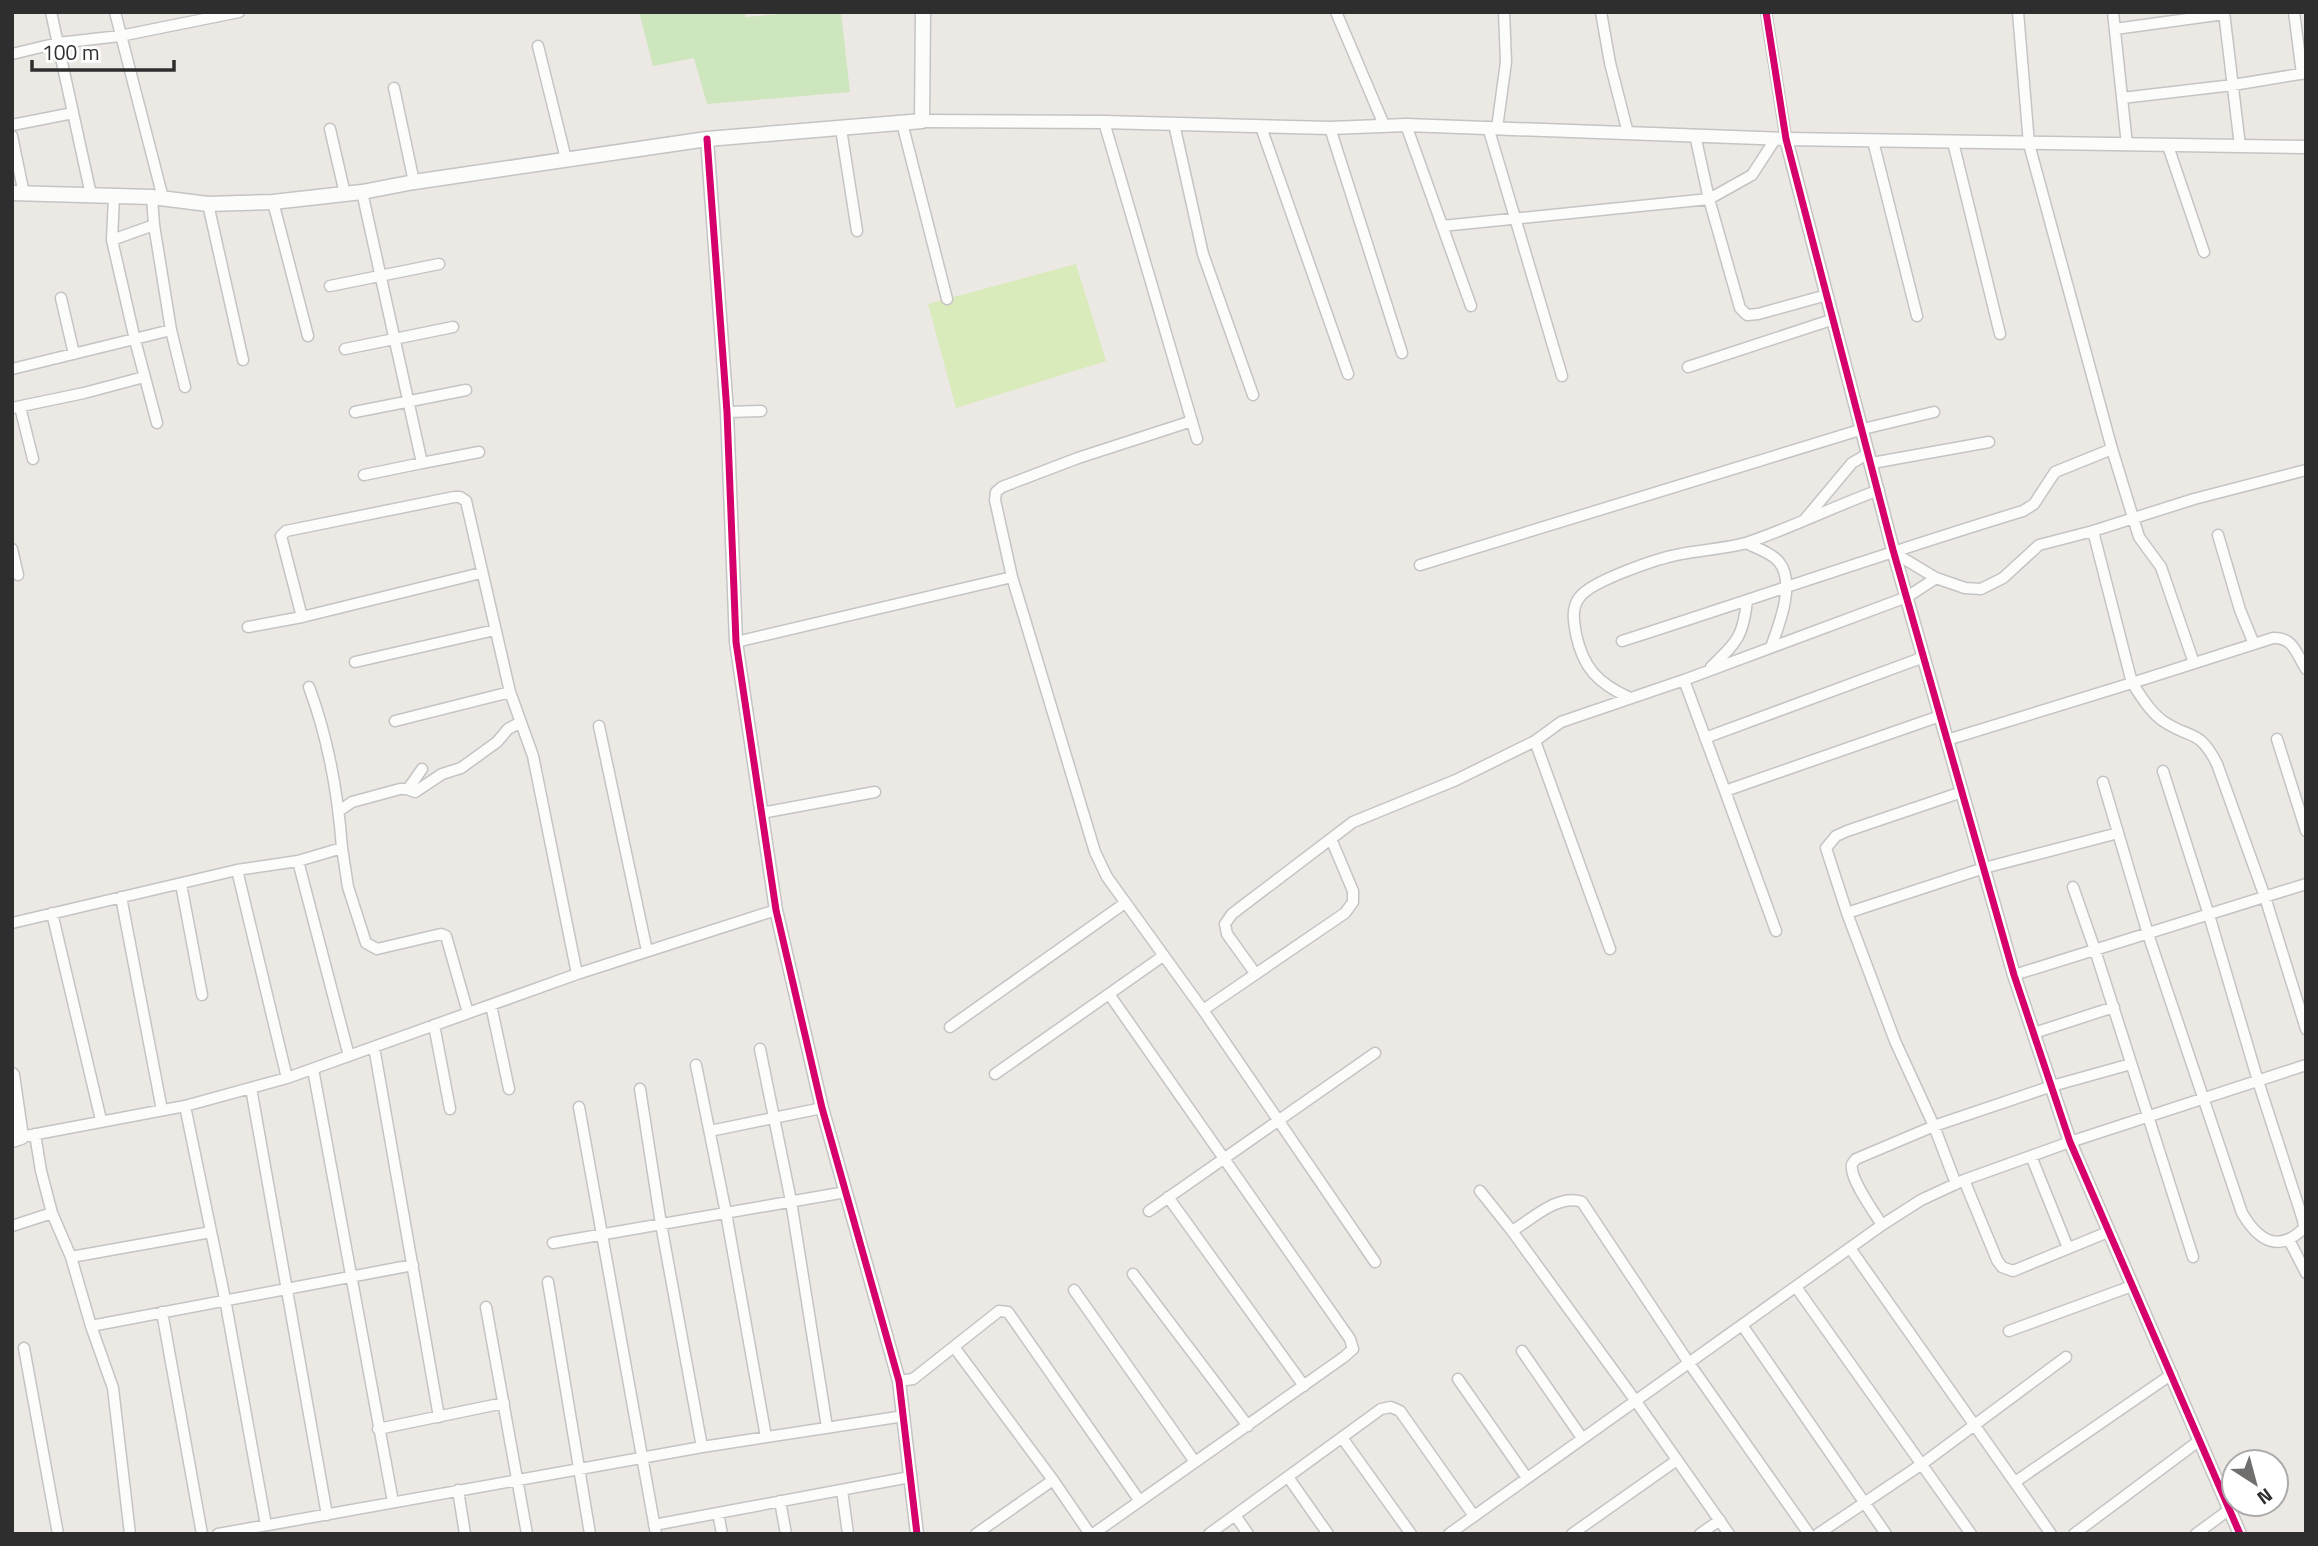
<svg xmlns="http://www.w3.org/2000/svg" width="2318" height="1546" font-family="'Titillium Web',sans-serif">
  <style>
    .green { fill: #cee6be }
    .pitch { fill: #d9eabb }
    .lines { fill: none; stroke-linecap: round; stroke-linejoin: round }
    .minor-casing { stroke: #c5c4c5; stroke-width: 13 }
    .tertiary-casing { stroke: #c5c4c5; stroke-width: 15 }
    .secondary-casing { stroke: #c5c4c5; stroke-width: 17 }
    .minor { stroke: #fcfcfb; stroke-width: 10 }
    .tertiary { stroke: #fcfcfb; stroke-width: 12 }
    .secondary { stroke: #fcfcfb; stroke-width: 14 }
    .cycleway-casing { stroke: #fff; stroke-width: 11 }
    .cycleway { stroke: #d6006c; stroke-width: 7 }
  </style>
  <rect width="100%" height="100%" fill="#ece8e4"/>
  <!-- green -->
  <path class="green" d="M 639,12 L 744,12 L 746,17 L 803,12 L 841,12 L 850,92 L 707,104 L 694,58 L 653,66 Z"/>
  <!-- pitch -->
  <path class="pitch" d="M 1076,264 L 1106,361 L 956,408 L 928,304 Z"/>
  <g class="lines">
    <!-- minor casing -->
    <g class="minor-casing">
      <path id="minor" d="M 51,12 L 91,195
        M 115,12 L 163,198
        M 1336,12 L 1384,125
        M 1601,12 L 1610,63 L 1628,133
        M 1766,12 L 1786,139
        M 2018,12 L 2029,144 L 2112,449 L 2139,537 L 2161,567 L 2194,663
        M 2113,12 L 2127,145
        M 2224,12 L 2240,146
        M 2294,12 L 2302,74
        M 2115,29 L 2224,14
        M 538,46 L 566,159
        M 12,54 L 58,43 L 120,36 L 239,12
        M 394,88 L 414,182
        M 2122,98 L 2233,85 L 2306,73
        M 1104,122 L 1197,439
        M 902,123 L 947,299
        M 1174,124 L 1203,254 L 1253,395
        M 12,125 L 73,113
        M 1406,125 L 1471,306
        M 1261,127 L 1348,374
        M 1488,127 L 1562,376
        M 1330,128 L 1402,353
        M 1497,128 L 1506,62 L 1504,12
        M 330,129 L 345,194
        M 841,129 L 857,231
        M 1695,135 L 1709,199 L 1740,308 L 1747,315 L 1758,314 L 1827,295
        M 12,136 L 24,194
        M 1873,141 L 1917,316
        M 1953,142 L 2000,334
        M 2168,146 L 2204,252
        M 362,192 L 422,463 L 479,452
        M 114,196 L 112,240 L 135,340 L 157,423
        M 273,202 L 308,336
        M 208,204 L 243,360
        M 1442,226 L 1709,199 L 1752,175 L 1776,138
        M 112,240 L 154,225
        M 330,286 L 439,264
        M 61,298 L 74,354
        M 171,330 L 185,387
        M 345,349 L 453,327
        M 1688,367 L 1834,319
        M 12,369 L 171,330 L 154,225 L 152,197
        M 20,407 L 33,459
        M 12,408 L 84,393 L 144,377
        M 355,412 L 466,390
        M 727,412 L 761,411
        M 1872,463 L 1989,442
        M 2306,470 L 2194,499 L 2093,531 L 2132,683 L 2273,638 C 2294,637 2296,654 2306,669
        M 364,475 L 422,463
        M 1806,518 L 1852,463 L 1869,453
        M 2218,535 L 2240,610 L 2254,644
        M 1746,543 C 1756,548 1772,553 1779,562 C 1796,583 1779,625 1771,647
        M 12,549 L 18,575
        M 1896,554 L 1936,578 L 1965,588 L 1981,589 L 2003,578 L 2039,545 L 2093,531
        M 1420,565 L 1863,429 L 1934,412
        M 481,573 L 302,617 L 281,536 L 286,531 L 454,497 L 460,497 L 466,501 L 510,692 L 533,756 L 577,974
        M 1012,577 L 1095,852 L 1107,877 L 1203,1010 L 1345,913 L 1353,902 L 1353,891 L 1331,839
        M 248,627 L 302,617
        M 1622,641 C 1756,598 1888,552 2023,511 L 2034,504 L 2055,472 L 2112,449
        M 736,642 L 1012,577 L 995,500 L 996,492 L 1002,487 L 1078,458 L 1192,421
        M 355,662 L 495,630
        M 1711,667 C 1737,642 1743,637 1747,601
        M 1684,680 L 1725,791 L 1940,716
        M 1628,697 C 1598,683 1583,668 1576,634 C 1574,622 1571,609 1579,598 C 1590,581 1659,558 1681,554 C 1700,550 1732,548 1749,542 C 1793,527 1835,506 1879,490
        M 395,721 L 510,692
        M 599,726 L 647,951
        M 1705,738 L 1924,657
        M 2277,739 L 2306,831
        M 1947,740 L 2132,683 C 2141,696 2150,712 2163,721 C 2191,740 2199,728 2217,764 L 2265,897 L 2306,1029
        M 1535,741 L 1610,949
        M 2103,782 L 2148,934 L 2242,1213 C 2258,1240 2278,1254 2304,1228 L 2303,1220 L 2258,1081 L 2209,915 L 2163,771
        M 407,789 L 415,792 L 442,774 L 461,768 L 497,742 L 508,729 L 521,722
        M 1725,791 L 1776,931
        M 339,811 L 352,802 L 400,789 L 408,789 L 422,769
        M 761,813 L 875,792
        M 342,848 L 348,887 L 366,943 L 377,949 L 441,934 L 446,936 L 468,1013
        M 298,861 L 349,1056
        M 237,870 L 287,1078
        M 181,884 L 202,995
        M 2073,887 L 2095,950 L 2193,1257
        M 121,897 L 162,1110
        M 52,913 L 101,1120
        M 1847,913 L 1984,868 L 2118,833
        M 12,923 L 237,870 L 298,861 L 342,848 C 338,794 328,738 309,687
        M 1255,973 L 1227,934 L 1225,924 L 1232,914 L 1353,822 L 1456,780 L 1535,741 L 1561,722 L 1684,680 L 1907,597 L 1936,578
        M 2014,975 L 2306,884
        M 491,1005 L 509,1089
        M 1203,1010 L 1375,1262
        M 434,1025 L 450,1109
        M 950,1027 L 1125,903
        M 2034,1033 L 2114,1007
        M 374,1047 L 439,1417
        M 760,1049 L 791,1201 L 827,1427
        M 696,1065 L 726,1213 L 766,1437
        M 313,1069 L 393,1502
        M 995,1074 L 1163,956
        M 251,1088 L 327,1515
        M 640,1089 L 661,1224 L 702,1447
        M 185,1106 L 225,1299 L 266,1525
        M 579,1107 L 656,1534
        M 710,1131 L 822,1108
        M 35,1134 L 41,1171 L 52,1213 L 71,1257 L 91,1326 L 113,1388 L 130,1534
        M 21,1137 L 185,1106 L 287,1078 L 577,974 L 776,910
        M 2031,1156 L 2068,1248
        M 1964,1180 L 1997,1260 L 2002,1267 L 2013,1271 L 2108,1232
        M 1956,1184 L 1934,1126 L 1895,1041 L 1847,913 L 1826,848 L 1836,836 L 1847,831 L 1962,792
        M 1480,1191 L 1512,1231
        M 1168,1197 L 1304,1386
        M 1149,1211 L 1375,1053
        M 1882,1225 C 1874,1212 1853,1183 1852,1169 C 1851,1163 1853,1163 1856,1159 L 1934,1126 L 2052,1086 L 2131,1064
        M 12,1226 L 52,1213
        M 2289,1240 L 2306,1273
        M 553,1243 L 846,1192
        M 1850,1248 L 2051,1534
        M 71,1257 L 211,1232
        M 1133,1274 L 1248,1426
        M 548,1282 L 590,1534
        M 1796,1287 L 1971,1534
        M 1074,1290 L 1195,1462
        M 486,1307 L 527,1534
        M 162,1312 L 202,1534
        M 1742,1325 L 1886,1534
        M 91,1326 L 413,1265
        M 2009,1331 L 2132,1286
        M 954,1347 L 1053,1480 L 1090,1534
        M 24,1348 L 58,1534
        M 1522,1351 L 1582,1438
        M 1458,1379 L 1527,1478
        M 899,1381 L 913,1379 L 999,1311 L 1008,1312 L 1139,1500
        M 378,1429 L 504,1403
        M 1343,1439 L 1411,1534
        M 1288,1477 L 1328,1534
        M 2015,1482 L 2172,1374
        M 458,1490 L 465,1534
        M 842,1490 L 848,1534
        M 780,1501 L 786,1534
        M 718,1513 L 722,1534
        M 1235,1515 L 1248,1534
        M 654,1525 L 910,1477
        M 218,1534 L 702,1447 L 904,1416
        M 976,1534 L 1053,1480
        M 1093,1534 L 1344,1357 L 1353,1349 L 1350,1339 L 1109,994
        M 1209,1534 L 1381,1409 L 1391,1407 L 1400,1411 L 1474,1516
        M 1449,1534 L 1882,1225 L 1921,1200 L 1964,1180 L 2070,1142 L 2306,1065
        M 1572,1534 L 1677,1460
        M 1700,1534 L 1720,1520
        M 1729,1534 L 1635,1400 L 1512,1231 C 1532,1219 1559,1193 1582,1202 L 1689,1363 L 1809,1534
        M 1818,1534 L 1922,1464 L 2066,1357
        M 2074,1534 L 2200,1440
        M 2196,1534 L 2230,1509"/>
    </g>
    <!-- tertiary casing -->
    <g class="tertiary-casing">
      <path id="tertiary" d="M 922,121 L 1104,122 L 1330,128 L 1406,125 L 1786,139 L 2306,147
        M 707,139 L 727,412 L 736,642 L 776,910 L 822,1108 L 899,1381 L 917,1534
        M 1786,139 L 1893,550 L 2014,975 L 2070,1142 L 2240,1534"/>
    </g>
    <!-- secondary casing -->
    <g class="secondary-casing">
      <path id="secondary" d="M 12,193 L 152,197 L 208,204 L 273,202 L 362,192 L 414,182 L 707,139 L 922,121 L 923,12
        M 12,1075 L 21,1137 L 12,1140"/>
    </g>
    <!-- minor -->
    <use href="#minor" class="minor"/>
    <!-- tertiary -->
    <use href="#tertiary" class="tertiary"/>
    <!-- secondary -->
    <use href="#secondary" class="secondary"/>
    <!-- cycleway casing -->
    <g class="cycleway-casing">
      <path id="cycleway" d="M 1766,12 L 1786,139 L 1893,550 L 2014,975 L 2070,1142 L 2240,1534
        M 707,139 L 727,412 L 736,642 L 776,910 L 822,1108 L 899,1381 L 917,1534"/>
    </g>
    <!-- cycleway -->
    <use href="#cycleway" class="cycleway"/>
  </g>
  <!-- border -->
  <rect width="2318" height="1546" fill="none" stroke="#2e2e2e" stroke-width="28"/>
  <!-- north arrow -->
  <g transform="translate(2255 1483) rotate(144)"><circle r="33" fill="#ffffff" stroke="#ababab" stroke-width="2"/>
  <path d="M0-5L12 26L0 18L-12 26Z" fill="#706f6e"/>
  <text y="-10" font-size="19" font-weight="bold" text-anchor="middle" fill="#2e2e2e">N</text>
  </g>
  <!-- scale -->
  <path d="M32 60v10h142v-10" fill="none" stroke="#2e2e2e" stroke-width="3.5"/>
  <text x="42" y="60" font-size="21" fill="#2e2e2e" stroke="#ffffff" stroke-width="5" paint-order="stroke">100 m</text>
</svg>
